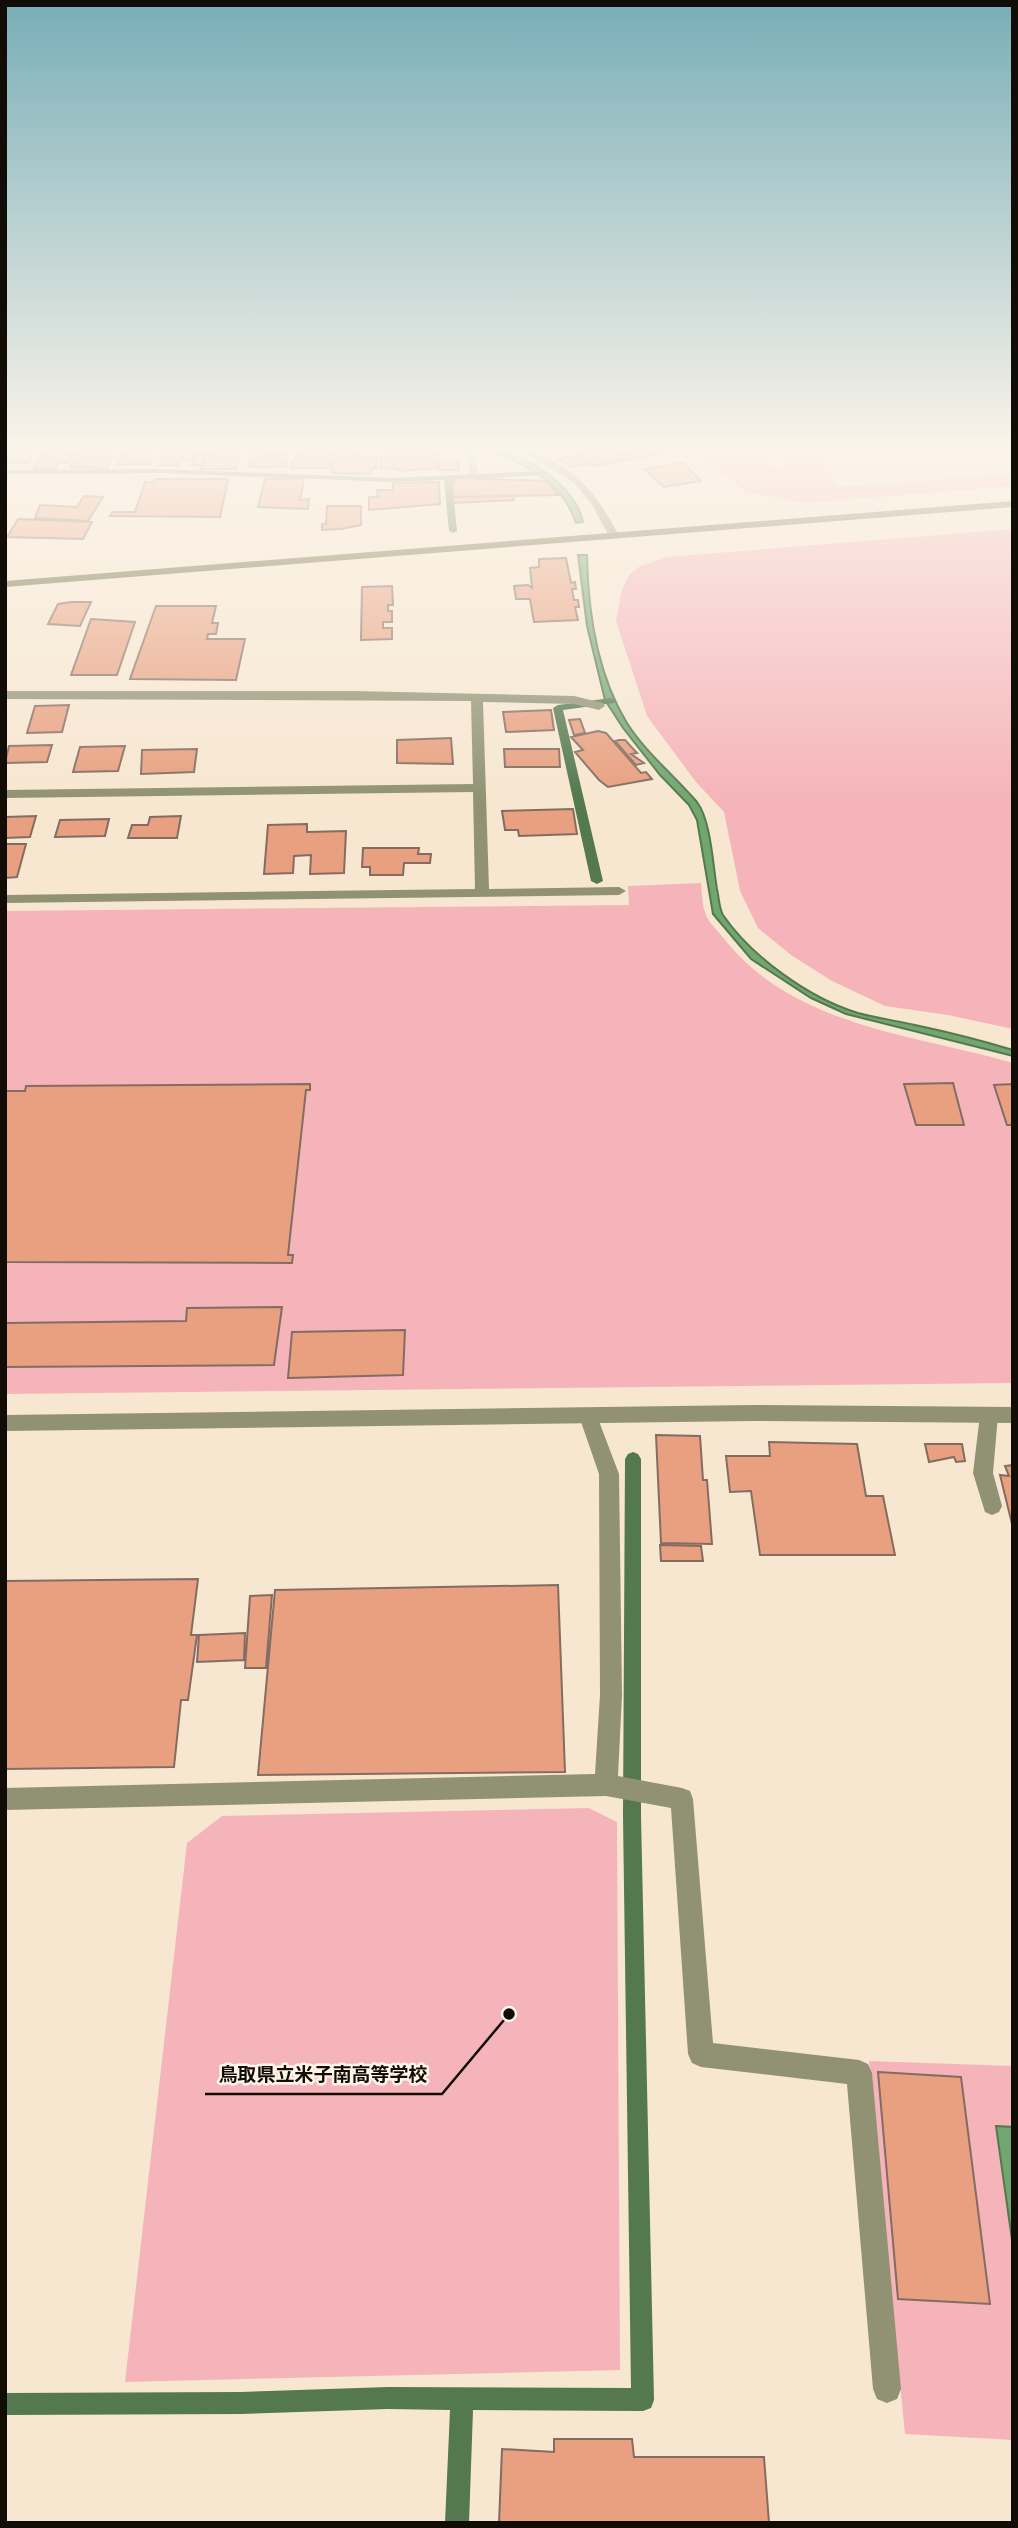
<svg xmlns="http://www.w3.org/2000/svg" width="1018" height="2528" font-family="'IBM Plex Serif','Noto Sans JP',serif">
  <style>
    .green { fill: #f5b4ba }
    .water { fill: #71a66f; stroke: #54784f; stroke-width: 2 }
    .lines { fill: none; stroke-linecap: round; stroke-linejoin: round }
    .stream { fill: #54784f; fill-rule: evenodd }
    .building { fill: #e8a080; stroke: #846c62; stroke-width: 2 }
    .service { fill: #909273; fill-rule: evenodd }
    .minor { fill: #909273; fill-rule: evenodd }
    .secondary { fill: #66683a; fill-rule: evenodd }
    .leader { fill: none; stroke: #110c05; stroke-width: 2.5 }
    .callout-dot { fill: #110c05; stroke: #fff6e8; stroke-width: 2.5 }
    .callout-label { font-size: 19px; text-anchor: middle; font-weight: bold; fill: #110c05; stroke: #fff6e8; stroke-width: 5; stroke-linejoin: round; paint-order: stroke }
  </style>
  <rect width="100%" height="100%" fill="#f7e7d1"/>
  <!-- green -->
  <path class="green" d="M 691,447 L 755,447 L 776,468 L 786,464 L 772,447 L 811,447 L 839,487 L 1013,474 L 1013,486 L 804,503 L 746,492 Z
    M 867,447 L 1013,447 L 1013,450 L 901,457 Z
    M 1013,529 L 1013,1029 L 948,1015 L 885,1006 L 832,981 L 791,955 L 758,928 L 740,891 L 724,812 L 696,782 L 647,716 L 616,621 L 622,589 L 629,575 L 640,566 L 668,557 Z
    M 701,883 C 702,893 702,905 706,915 C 709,923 719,932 725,940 C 795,1027 913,1034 1013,1063 L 1013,1383 L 5,1394 L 5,911 L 629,905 L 628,886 Z
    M 589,1808 L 617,1822 L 620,2370 L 125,2382 L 187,1843 L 222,1816 Z
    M 869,2061 L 1013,2066 L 1013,2440 L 905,2434 Z"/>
  <!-- water -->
  <path class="water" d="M 480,447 C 517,447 576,484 583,522 L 576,523 C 561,478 522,463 480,447 Z
    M 578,555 L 587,555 C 588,611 597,674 627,723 C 646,753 674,775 697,802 C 711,820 713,866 717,889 C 719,897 719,908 723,915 C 752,957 809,998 858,1013 C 877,1018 897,1021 915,1025 C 948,1032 980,1040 1013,1050 L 1013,1056 L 846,1014 L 811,998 L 751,959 L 713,914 L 697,820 L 689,805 L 660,775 L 623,728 L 605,700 L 587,626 Z
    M 996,2126 L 1013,2127 L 1013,2247 Z"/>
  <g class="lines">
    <!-- stream -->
    <path class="stream" d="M 163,469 L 391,478 L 543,471 L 547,473 L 543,475 L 452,480 L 457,531 L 453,533 L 449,531 L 444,480 L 391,482 L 163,473 L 5,474 L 5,470 Z
      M 611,698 L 616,701 L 614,703 L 563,710 L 603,881 L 597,884 L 591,881 L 553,708 L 558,705 Z
      M 633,1452 L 638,1454 L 641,1459 L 641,1816 L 654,2400 L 651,2408 L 643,2411 L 473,2410 L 469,2523 L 445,2523 L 450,2410 L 388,2409 L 241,2414 L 5,2415 L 5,2393 L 241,2392 L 388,2387 L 631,2388 L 623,1816 L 625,1459 L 628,1454 Z"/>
  </g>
  <!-- building -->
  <path class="building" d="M 8,447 L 37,447 L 29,463 L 5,463 L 5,450 Z
    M 45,447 L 76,447 L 67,463 L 58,463 L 55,469 L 34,469 Z
    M 168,447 L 200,447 L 195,460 L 180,460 L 178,466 L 159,465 Z
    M 601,447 L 609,447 L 626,460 L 592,466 L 575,453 Z
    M 614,447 L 663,447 L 669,452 L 631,460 Z
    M 80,448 L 113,449 L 111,452 L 115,452 L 107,468 L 70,467 Z
    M 133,448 L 156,448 L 149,464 L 116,465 L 124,449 Z
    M 200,449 L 208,449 L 201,465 L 191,465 Z
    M 337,449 L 360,449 L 359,456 L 376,456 L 376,468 L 372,468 L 371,474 L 331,473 Z
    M 211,450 L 242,450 L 236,469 L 201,469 L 206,454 L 210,454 Z
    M 305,450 L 335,450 L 329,468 L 291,468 L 293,459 L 296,459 L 297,454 L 303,454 Z
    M 383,451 L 439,452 L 436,468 L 400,471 L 400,469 L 380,468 Z
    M 253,452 L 289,453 L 286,466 L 264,467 L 248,466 Z
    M 577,456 L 588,464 L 571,467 L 559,459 Z
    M 439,462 L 459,462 L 458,470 L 438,470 Z
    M 683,463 L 701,481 L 664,487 L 644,469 Z
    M 304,478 L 300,500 L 309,499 L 308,509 L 258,507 L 265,479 Z
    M 455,478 L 546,481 L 559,495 L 453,497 L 452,481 L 455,481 Z
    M 156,479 L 228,479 L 220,517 L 110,516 L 113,512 L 135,512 L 145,482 L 155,482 Z
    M 439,482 L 440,504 L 369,510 L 369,497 L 378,497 L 377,490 L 393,490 L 393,483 Z
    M 84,496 L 103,497 L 88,521 L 35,518 L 40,505 L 77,507 Z
    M 513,496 L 514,500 L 454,503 L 453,497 Z
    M 327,506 L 361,506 L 361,525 L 341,529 L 322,530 L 322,524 L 326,524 Z
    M 18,519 L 92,522 L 83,539 L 7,537 Z
    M 566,558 L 571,583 L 575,582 L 576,589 L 572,589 L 574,600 L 578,600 L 579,607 L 575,607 L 578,620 L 534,622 L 530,599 L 516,599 L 514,586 L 528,585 L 532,588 L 530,568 L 539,567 L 539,559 Z
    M 392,586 L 393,605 L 388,605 L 388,611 L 392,611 L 392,622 L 383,622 L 383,628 L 392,628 L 392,639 L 361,640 L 362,587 Z
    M 72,602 L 91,602 L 80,626 L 48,624 L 58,604 Z
    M 156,606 L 216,606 L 212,623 L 218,623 L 216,634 L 208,634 L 207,639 L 245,639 L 236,680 L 130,679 Z
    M 91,619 L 135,622 L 117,675 L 71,675 Z
    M 69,705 L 62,732 L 27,733 L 35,706 Z
    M 551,710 L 554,730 L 506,732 L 503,712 Z
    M 580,719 L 585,733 L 574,735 L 569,720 Z
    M 598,731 L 606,733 L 641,773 L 646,772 L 652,779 L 608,787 L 599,780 L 575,752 L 583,750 L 571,737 Z
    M 451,738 L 453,764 L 397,763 L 397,740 Z
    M 619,740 L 625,740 L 637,753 L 631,754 L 644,763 L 636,765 L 615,741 Z
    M 52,745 L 47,762 L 5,763 L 9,746 Z
    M 125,746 L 118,771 L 73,772 L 80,747 Z
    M 197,749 L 194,772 L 141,774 L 142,750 Z
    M 504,749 L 559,749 L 560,767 L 505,767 Z
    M 573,809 L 577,834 L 519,836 L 518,830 L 505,830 L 502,811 Z
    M 36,816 L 30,837 L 5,838 L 5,817 Z
    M 181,816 L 177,838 L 128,838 L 132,825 L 148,825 L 150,817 Z
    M 109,819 L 105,836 L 55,837 L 60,820 Z
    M 307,824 L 307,832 L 346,831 L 344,873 L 310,874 L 311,855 L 294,856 L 293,873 L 264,874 L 268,825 Z
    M 5,844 L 26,844 L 17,877 L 5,878 Z
    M 363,848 L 419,848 L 418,854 L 431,854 L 430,863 L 404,863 L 403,875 L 370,875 L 370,867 L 362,867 Z
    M 953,1083 L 964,1125 L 916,1125 L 904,1084 Z
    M 310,1084 L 310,1090 L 306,1090 L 288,1255 L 293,1255 L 292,1263 L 5,1262 L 5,1091 L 25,1091 L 26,1086 Z
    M 1013,1084 L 1013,1125 L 1007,1125 L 994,1085 Z
    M 282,1307 L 274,1365 L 5,1367 L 5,1323 L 186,1321 L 187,1308 Z
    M 405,1330 L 403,1375 L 288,1378 L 292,1332 Z
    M 656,1435 L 700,1436 L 703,1480 L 707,1480 L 712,1544 L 661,1543 Z
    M 769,1442 L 857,1444 L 866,1496 L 883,1496 L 895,1555 L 760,1555 L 751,1491 L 730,1492 L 726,1456 L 770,1456 Z
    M 925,1444 L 962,1444 L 965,1461 L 956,1462 L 954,1457 L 929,1462 Z
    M 1013,1465 L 1013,1524 L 1012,1524 L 1000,1475 L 1009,1476 L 1005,1466 Z
    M 660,1545 L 701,1546 L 703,1561 L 661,1561 Z
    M 198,1579 L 191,1635 L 197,1635 L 188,1700 L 181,1700 L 174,1767 L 5,1769 L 5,1581 Z
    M 558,1585 L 565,1772 L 258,1775 L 275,1590 Z
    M 272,1595 L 266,1668 L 245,1668 L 250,1596 Z
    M 245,1633 L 244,1660 L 197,1662 L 199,1635 Z
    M 878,2072 L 961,2077 L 990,2304 L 898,2299 Z
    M 554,2439 L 632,2439 L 634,2457 L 764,2457 L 769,2523 L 499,2523 L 502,2449 L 554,2452 Z"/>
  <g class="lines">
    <!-- service -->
    <path class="service" d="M 989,1407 L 996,1409 L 998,1415 L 993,1473 L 1002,1506 L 999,1512 L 992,1515 L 985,1512 L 973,1473 L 980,1415 L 982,1409 Z
      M 588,1408 L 595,1410 L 597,1416 L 619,1474 L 622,1695 L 618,1776 L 682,1788 L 690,1791 L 693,1799 L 713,2043 L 859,2060 L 868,2064 L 872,2073 L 901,2389 L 897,2399 L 887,2403 L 877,2399 L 873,2389 L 847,2084 L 701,2067 L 692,2063 L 688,2054 L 671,1808 L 606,1796 L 5,1810 L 5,1788 L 595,1774 L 600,1695 L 599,1474 L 579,1416 L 581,1410 Z"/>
    <!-- minor -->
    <path class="minor" d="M 450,447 L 474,451 L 478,476 L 470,474 L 466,455 Z
      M 516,447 C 530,447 539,453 551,460 C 585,478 602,503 619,536 L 618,538 L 610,538 L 591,503 L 574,483 Z
      M 5,691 L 353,691 L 574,696 L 603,703 L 605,706 L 599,710 L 574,704 L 483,702 L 489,889 L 619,887 L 626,891 L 619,895 L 5,903 L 5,895 L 475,889 L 473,792 L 5,798 L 5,790 L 473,784 L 471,701 L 5,699 Z
      M 752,1405 L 1013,1407 L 1013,1423 L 752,1421 L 5,1431 L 5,1415 Z"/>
    <!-- secondary -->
    <path class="secondary" d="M 1013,501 L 1013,507 L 5,587 L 5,581 Z"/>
  </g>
  <!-- sky -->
  <linearGradient id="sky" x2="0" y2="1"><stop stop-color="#78aeb8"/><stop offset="0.56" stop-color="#fbf4ea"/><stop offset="1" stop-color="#fbf4ea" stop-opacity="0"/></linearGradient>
  <rect width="1018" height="801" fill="url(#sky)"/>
  <!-- callouts -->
  <path class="leader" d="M509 2014L442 2094H205"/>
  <circle class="callout-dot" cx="509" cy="2014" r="7"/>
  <g class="callout-label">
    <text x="323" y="2081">鳥取県立米子南高等学校</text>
  </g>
  <!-- border -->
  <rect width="1018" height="2528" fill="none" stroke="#110c05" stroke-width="14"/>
</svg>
